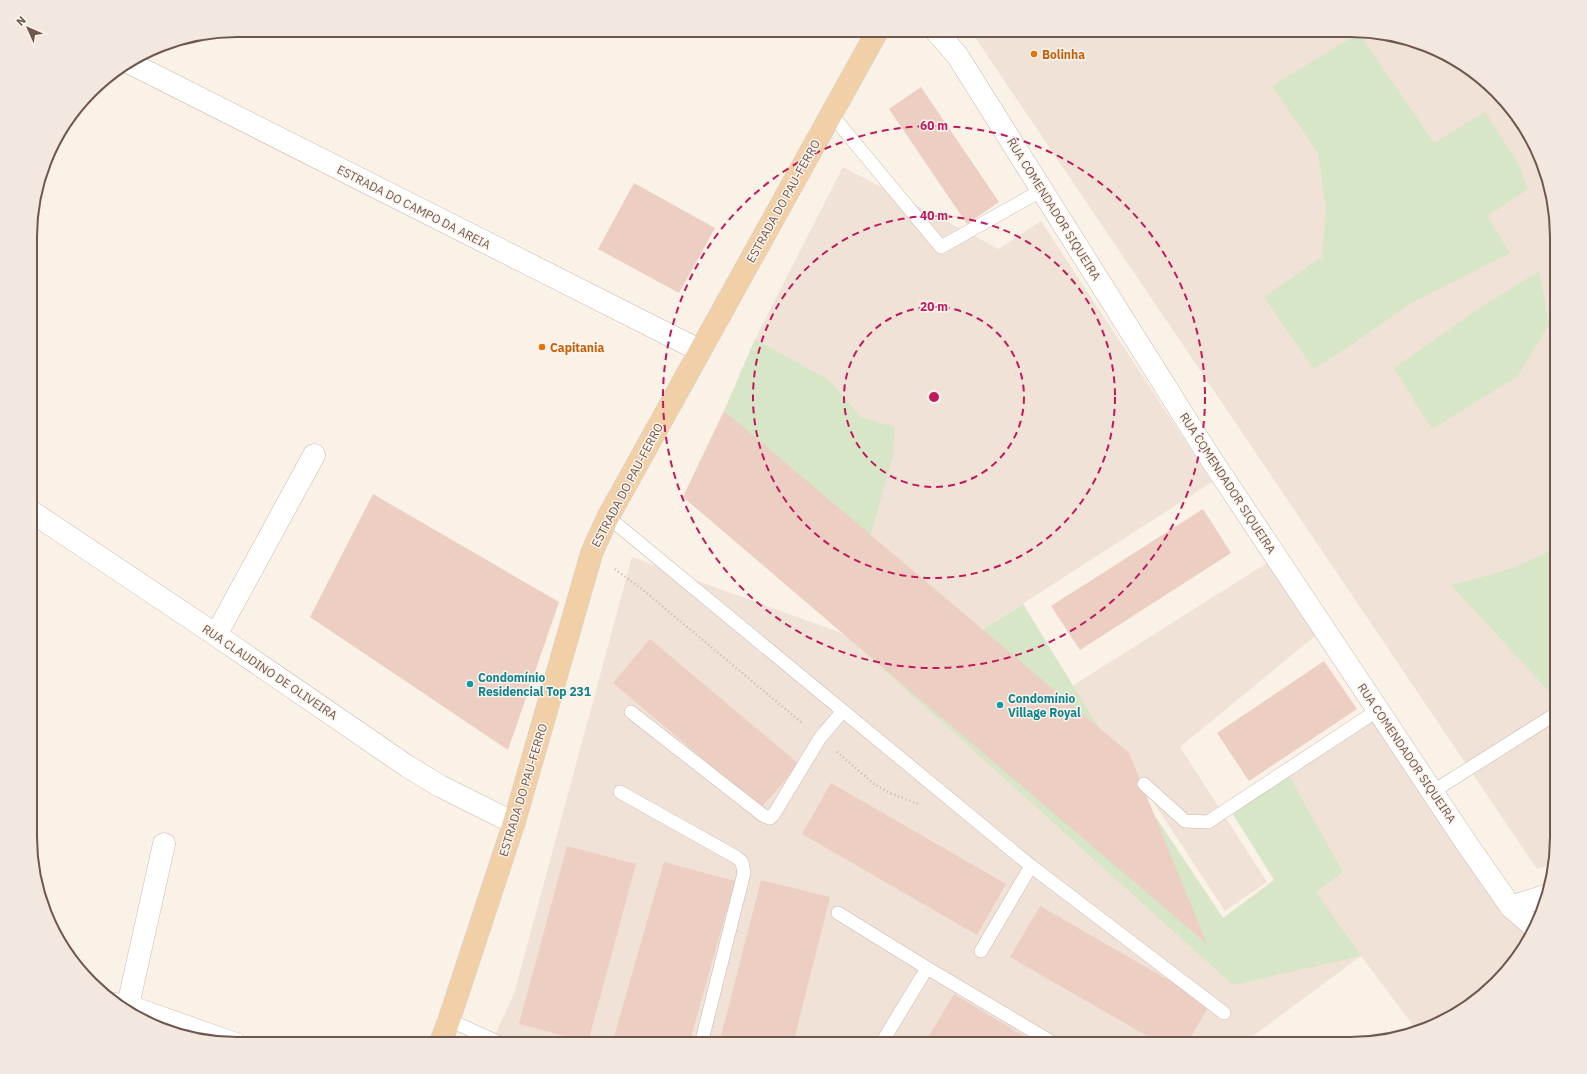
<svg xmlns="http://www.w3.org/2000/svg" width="1587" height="1074" font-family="'IBM Plex Sans',sans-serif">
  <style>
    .residential { fill: #f0e2d6 }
    .green { fill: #d6e6c7 }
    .building { fill: #eccfc2 }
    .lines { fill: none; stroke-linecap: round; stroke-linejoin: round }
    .service-casing { stroke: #cab8ae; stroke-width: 14 }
    .minor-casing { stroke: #cab8ae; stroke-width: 23 }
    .tertiary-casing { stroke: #cab8ae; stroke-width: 23 }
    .primary-casing { stroke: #d7d0cd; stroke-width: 23 }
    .path { stroke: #d1b2a5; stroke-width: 2.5; stroke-dasharray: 1 3; stroke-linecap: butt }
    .service { stroke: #fff; stroke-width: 13 }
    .minor { stroke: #fff; stroke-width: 22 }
    .tertiary { stroke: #fff; stroke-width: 22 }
    .primary { stroke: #f1cfa7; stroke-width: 22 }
    .ring { fill: none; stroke: #c2185b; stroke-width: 2; stroke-dasharray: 7 5 }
    .food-dot { fill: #e8710a; stroke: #fdf5ed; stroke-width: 1.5 }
    .culture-dot { fill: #0f9aa8; stroke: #fdf5ed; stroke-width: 1.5 }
    .labels { text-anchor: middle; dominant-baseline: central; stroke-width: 3; stroke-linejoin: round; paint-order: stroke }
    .food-label { font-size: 12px; font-weight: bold; fill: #c56008; stroke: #fdf5ed; text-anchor: start }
    .street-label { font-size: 12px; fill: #70574e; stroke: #fdf5ed }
    .culture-label { font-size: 12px; font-weight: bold; fill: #0d838f; stroke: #fdf5ed; text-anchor: start }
    .rim { fill: none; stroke: #70574e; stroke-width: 2 }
    .centre { fill: #c2185b; stroke: #fdf5ed; stroke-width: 2 }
    .ring-label { font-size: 12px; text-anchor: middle; font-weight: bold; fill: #c2185b; stroke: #fdf5ed; stroke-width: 3; stroke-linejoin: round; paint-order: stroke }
  </style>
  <rect width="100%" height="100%" fill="#faf1e7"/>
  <!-- residential -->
  <path class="residential" d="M 970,30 L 1363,30 L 1417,41 L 1476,73 L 1529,134 L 1550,183 L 1557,224 L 1557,850 L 1554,863 L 1537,869 Z
    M 843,167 L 999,249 L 1041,221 L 1212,482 L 977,633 L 1233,985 L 1316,891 L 1284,767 L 1369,715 L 1495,903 L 1528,936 L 1514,963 L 1486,993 L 1442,1023 L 1418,1032 L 1361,956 L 1242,1044 L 491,1044 L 514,994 L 632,557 L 855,638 L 852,633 L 683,497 L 724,411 L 832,529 L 871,534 L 895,427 L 861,417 L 829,380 L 755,339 Z
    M 1267,563 L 1315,636 L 1180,747 L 1267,882 L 1225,911 L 1137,777 L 1131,780 L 1072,686 Z"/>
  <!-- green -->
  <path class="green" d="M 1359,33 L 1434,143 L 1485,112 L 1519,165 L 1528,189 L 1487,216 L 1510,253 L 1413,302 L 1345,349 L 1314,369 L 1264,297 L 1322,257 L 1326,209 L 1318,153 L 1272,86 Z
    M 1539,271 L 1549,324 L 1518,376 L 1432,429 L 1394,368 L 1477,310 Z
    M 755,339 L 829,380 L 861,417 L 895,427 L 893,455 L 871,534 L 832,529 L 724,411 Z
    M 1557,546 L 1557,700 L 1451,585 C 1487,576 1525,567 1557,546 Z
    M 931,602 L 977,633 L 1023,604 L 1131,780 L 1223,918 L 1274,880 L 1226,803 L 1284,767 L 1343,872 L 1316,892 L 1361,956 L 1233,985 L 871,658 Z"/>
  <!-- building -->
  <path class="building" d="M 921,87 L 999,202 L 967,224 L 889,109 Z
    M 634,183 L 715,228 L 679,293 L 598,249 Z
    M 724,411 L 1129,753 L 1207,944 L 683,497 Z
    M 373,494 L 559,602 L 508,750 L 310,617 Z
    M 1203,509 L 1231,553 L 1080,650 L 1051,606 Z
    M 650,639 L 799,764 L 761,808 L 613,683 Z
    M 1324,661 L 1357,709 L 1249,781 L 1217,733 Z
    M 831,783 L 1006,884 L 977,935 L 802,834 Z
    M 567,846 L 636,864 L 588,1042 L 519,1024 Z
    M 664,862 L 735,881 L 689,1044 L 639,1044 L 614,1037 Z
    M 761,880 L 830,897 L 793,1044 L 719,1044 Z
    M 1040,906 L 1210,1004 L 1187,1044 L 1161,1044 L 1010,957 Z
    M 954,994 L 1037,1044 L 924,1044 Z"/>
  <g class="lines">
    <!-- service casing -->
    <g class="service-casing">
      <path id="service" d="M 831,114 L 941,247 L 1042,190
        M 608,517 L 1031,866 L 1224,1013
        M 631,712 L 764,816 L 770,818 L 774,814 L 820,738 L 843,711
        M 1144,784 L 1185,821 L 1208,822 L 1378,710
        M 620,792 L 736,857 L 742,862 L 744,873 L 701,1044
        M 1432,792 L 1557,713
        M 838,913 L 927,968 L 1055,1044
        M 981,951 L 1031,866
        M 449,1020 L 502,1044
        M 881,1044 L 927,968"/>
    </g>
    <!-- minor casing -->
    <g class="minor-casing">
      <path id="minor" d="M 32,512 L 216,635 L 407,766 L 440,786 L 514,823
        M 216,635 L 314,455
        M 1511,907 L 1548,895
        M 115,1004 L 128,1006 L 236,1044
        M 127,1010 L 164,844"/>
    </g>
    <!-- tertiary casing -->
    <g class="tertiary-casing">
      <path id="tertiary" d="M 935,30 L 957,55 L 1209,456 L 1469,847 L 1511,907 L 1534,927
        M 130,63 L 699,350"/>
    </g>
    <!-- primary casing -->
    <g class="primary-casing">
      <path id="primary" d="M 440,1044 L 449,1020 L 514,823 L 592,552 L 608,517 L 878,30"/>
    </g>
    <!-- path -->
    <path class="path" d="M 615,569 L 643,590 L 802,723
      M 837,752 L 874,784 L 890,793 L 918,804"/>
    <!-- service -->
    <use href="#service" class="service"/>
    <!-- minor -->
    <use href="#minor" class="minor"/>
    <!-- tertiary -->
    <use href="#tertiary" class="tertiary"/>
    <!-- primary -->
    <use href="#primary" class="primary"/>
  </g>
  <!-- distance rings -->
  <g class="ring">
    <circle cx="934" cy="397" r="90"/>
    <circle cx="934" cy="397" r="181"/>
    <circle cx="934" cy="397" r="271"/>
  </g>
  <!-- markers -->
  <g class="food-dot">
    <circle cx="1034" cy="54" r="4"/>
    <circle cx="542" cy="347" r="4"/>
  </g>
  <g class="culture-dot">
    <circle cx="470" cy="684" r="4"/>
    <circle cx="1000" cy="705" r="4"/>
  </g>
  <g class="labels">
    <!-- food labels -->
    <g class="food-label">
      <text x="1042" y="54">Bolinha</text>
      <text x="550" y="347">Capitania</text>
    </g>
    <!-- street labels -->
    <g class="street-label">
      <text transform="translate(783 201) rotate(-61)">ESTRADA DO PAU-FERRO</text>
      <text transform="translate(414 207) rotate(27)">ESTRADA DO CAMPO DA AREIA</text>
      <text transform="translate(1054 209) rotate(58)">RUA COMENDADOR SIQUEIRA</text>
      <text transform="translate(1228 483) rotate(57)">RUA COMENDADOR SIQUEIRA</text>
      <text transform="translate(627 485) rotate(-62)">ESTRADA DO PAU-FERRO</text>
      <text transform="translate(270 672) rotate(34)">RUA CLAUDINO DE OLIVEIRA</text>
      <text transform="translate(1407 753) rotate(56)">RUA COMENDADOR SIQUEIRA</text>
      <text transform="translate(523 790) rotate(-73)">ESTRADA DO PAU-FERRO</text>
    </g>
    <!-- culture labels -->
    <g class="culture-label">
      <text x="478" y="677">Condomínio<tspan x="478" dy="14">Residencial Top 231</tspan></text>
      <text x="1008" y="698">Condomínio<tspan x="1008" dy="14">Village Royal</tspan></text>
    </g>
  </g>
  <!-- crop -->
  <path d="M0 0H1587V1074H0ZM237 37H1350A200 200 0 0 1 1550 237V837A200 200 0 0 1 1350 1037H237A200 200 0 0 1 37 837V237A200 200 0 0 1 237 37Z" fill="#f2e8e0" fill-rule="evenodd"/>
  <path class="rim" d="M237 37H1350A200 200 0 0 1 1550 237V837A200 200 0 0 1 1350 1037H237A200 200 0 0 1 37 837V237A200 200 0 0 1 237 37Z"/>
  <circle cx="934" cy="397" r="6" class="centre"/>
  <g class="ring-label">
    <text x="934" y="130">60 m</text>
    <text x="934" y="220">40 m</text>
    <text x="934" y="311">20 m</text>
  </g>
  <!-- north arrow -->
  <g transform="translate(28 28) rotate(315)" stroke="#fdf5ed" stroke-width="3" paint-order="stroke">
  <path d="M0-3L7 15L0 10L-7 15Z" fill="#70574e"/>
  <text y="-6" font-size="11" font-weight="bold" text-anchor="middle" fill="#70574e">N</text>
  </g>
</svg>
